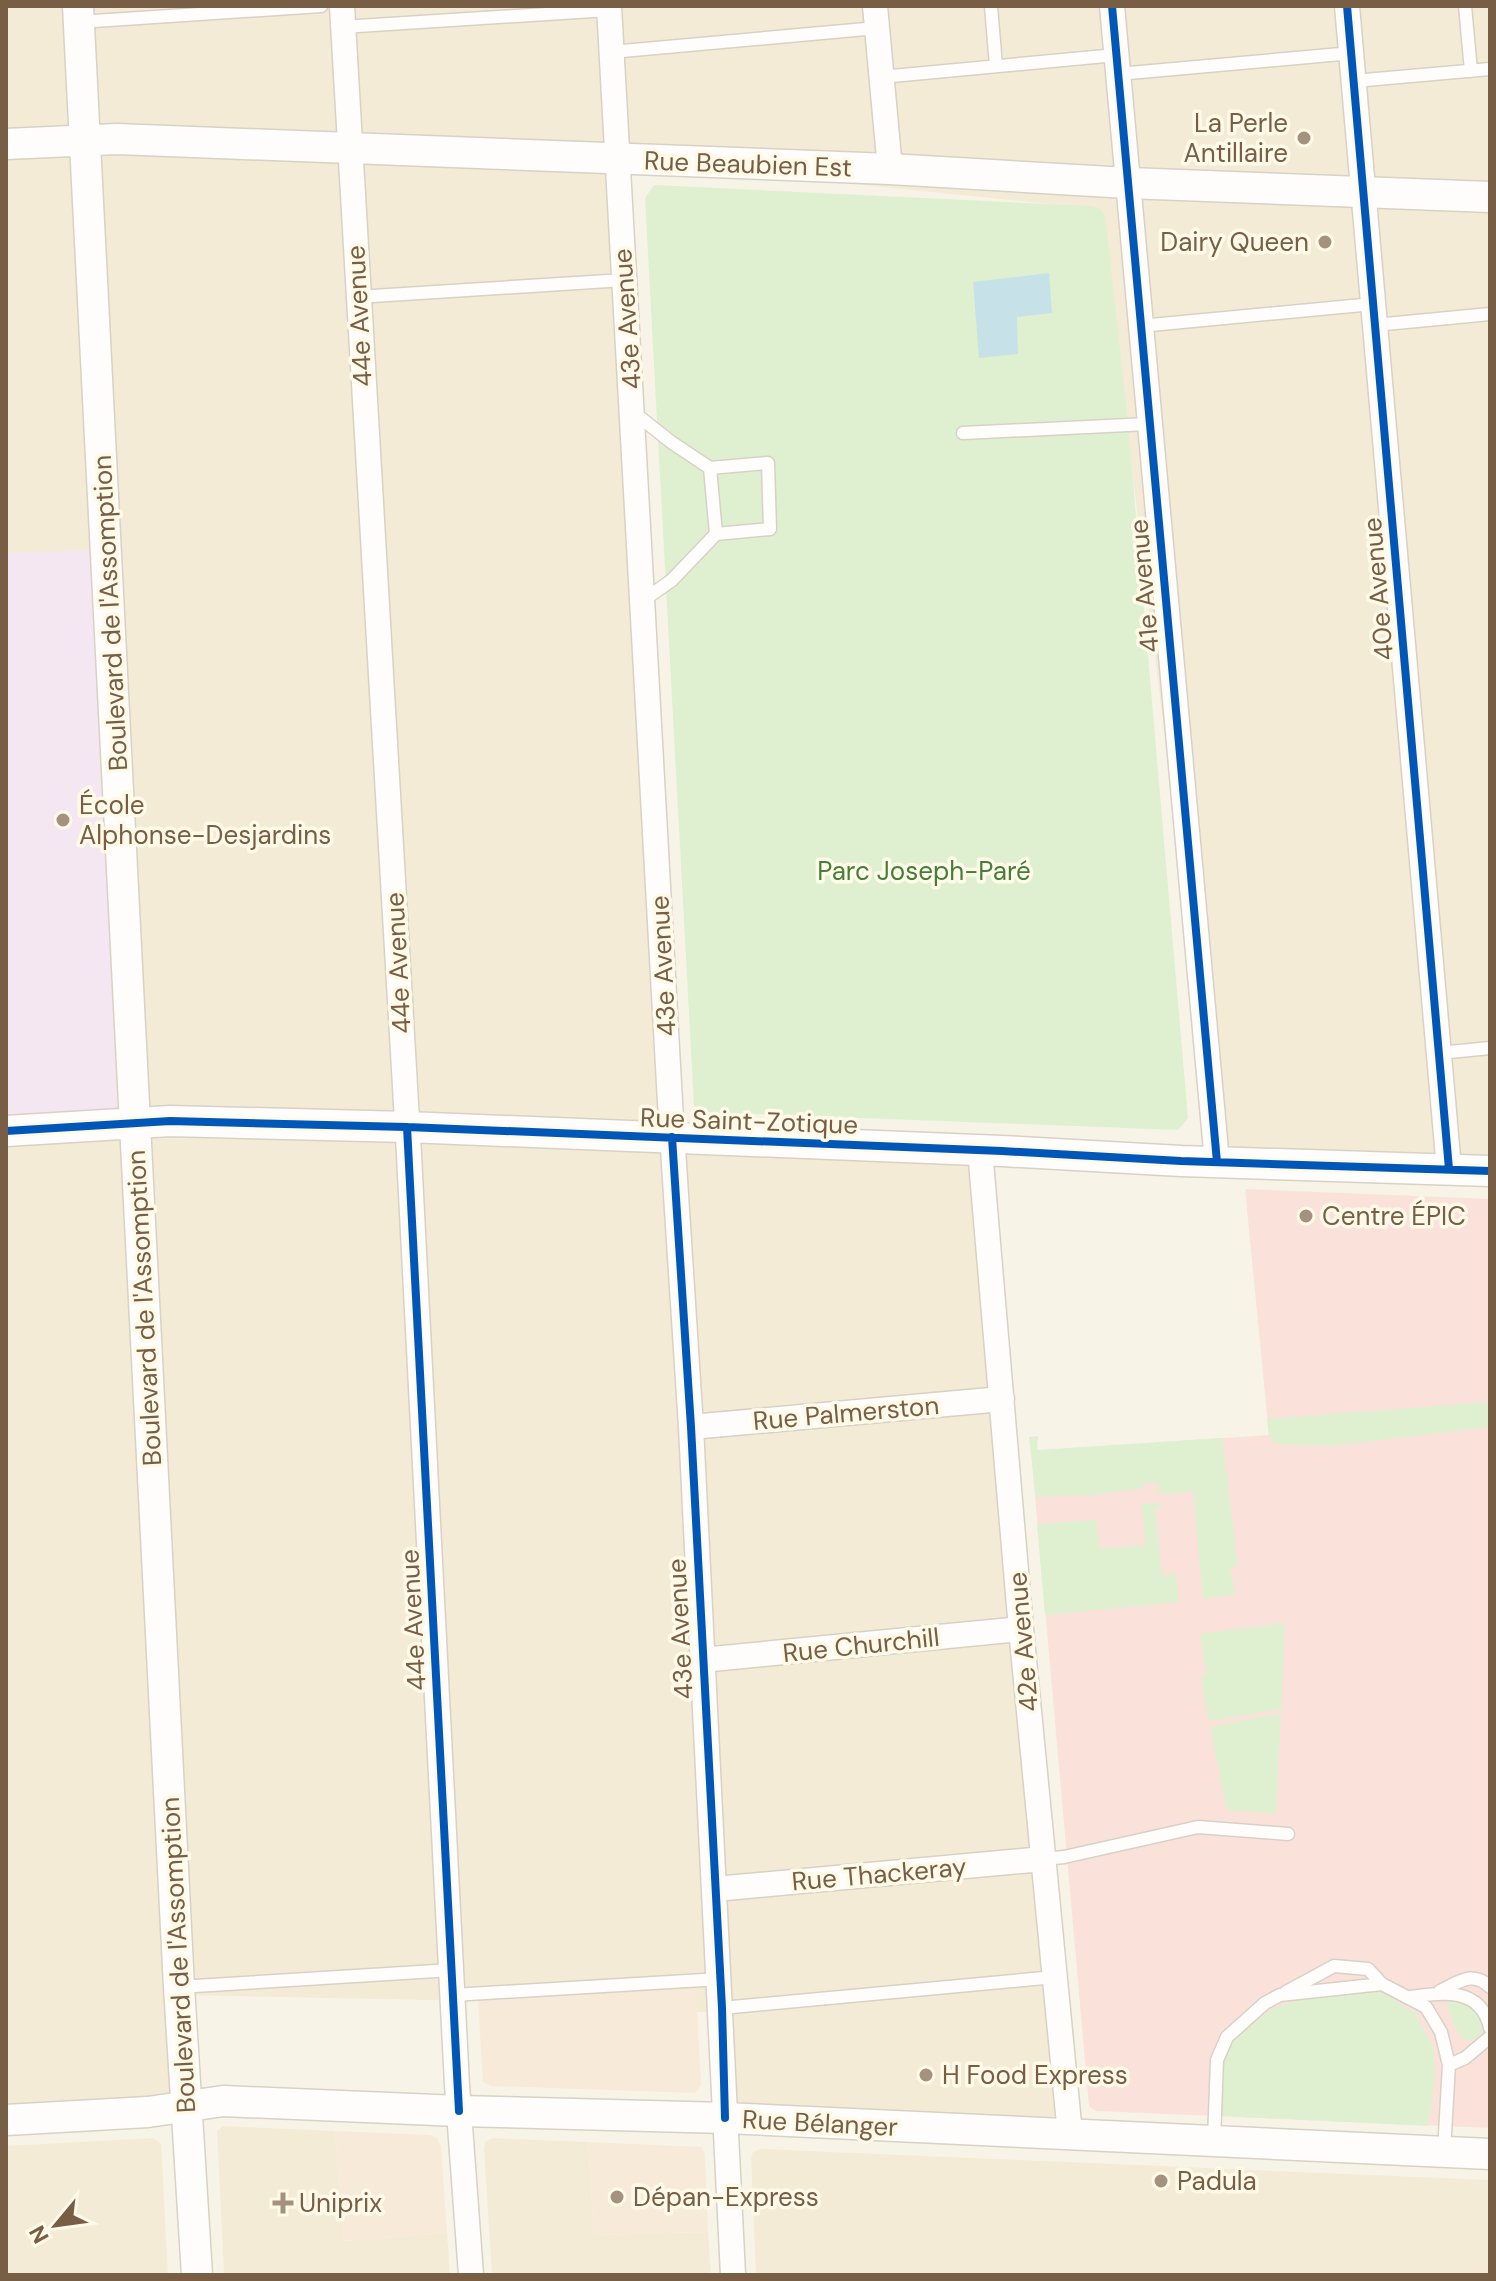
<svg xmlns="http://www.w3.org/2000/svg" width="1496" height="2281" font-family="'DM Sans',sans-serif">
  <style>
    .residential { fill: #f3ebd6 }
    .commercial { fill: #f8ead9 }
    .education { fill: #f5e7f1 }
    .medical { fill: #fae2db }
    .green { fill: #def0d0 }
    .water { fill: #c7e1e8 }
    .lines { fill: none; stroke-linecap: round; stroke-linejoin: round }
    .service-casing { stroke: #d8d1c5; stroke-width: 15 }
    .minor-casing { stroke: #d8d1c5; stroke-width: 27 }
    .tertiary-casing { stroke: #d8d1c5; stroke-width: 33 }
    .service { stroke: #fefdfb; stroke-width: 12 }
    .minor { stroke: #fefdfb; stroke-width: 24 }
    .tertiary { stroke: #fefdfb; stroke-width: 30 }
    .cycleway-casing { stroke: #fff9e8; stroke-width: 13 }
    .cycleway { stroke: #0057b8; stroke-width: 8 }
    .poi-dot { fill: #a4927e; stroke: #fff9e8; stroke-width: 3 }
    .labels { text-anchor: middle; dominant-baseline: central; stroke-width: 7; stroke-linejoin: round; paint-order: stroke }
    .poi-label { font-size: 26px; fill: #775e45; stroke: #fff9e8; text-anchor: start }
    .street-label { font-size: 26px; fill: #775e45; stroke: #fff9e8 }
    .park-label { font-size: 26px; fill: #457e3c; stroke: #fff9e8 }
  </style>
  <rect width="100%" height="100%" fill="#f7f4e7"/>
  <!-- residential -->
  <path class="residential" d="M 6,6 L 1490,6 L 1490,1173 L 1217,1162 L 1100,209 L 617,160 L 672,1137 L 980,1150 L 1070,2134 L 725,2118 L 721,2013 L 478,2001 L 180,1995 L 187,2107 L 6,2117 Z
    M 223,2126 L 335,2131 L 343,2241 L 447,2233 L 450,2275 L 224,2275 L 217,2131 Z
    M 153,2138 L 161,2144 L 168,2275 L 6,2275 L 6,2146 Z
    M 493,2138 L 588,2142 L 594,2235 L 708,2232 L 711,2275 L 492,2275 L 484,2148 L 486,2141 Z
    M 760,2149 L 1490,2180 L 1490,2275 L 756,2275 L 751,2158 L 753,2152 Z"/>
  <!-- commercial -->
  <path class="commercial" d="M 696,1989 L 701,2085 L 695,2093 L 491,2086 L 483,2082 L 478,2001 Z
    M 335,2131 L 430,2135 L 437,2138 L 441,2146 L 447,2233 L 343,2241 Z
    M 588,2142 L 701,2147 L 705,2154 L 708,2232 L 594,2235 Z"/>
  <!-- education -->
  <path class="education" d="M 107,549 L 134,1123 L 6,1131 L 6,553 Z"/>
  <!-- medical -->
  <path class="medical" d="M 1245,1189 L 1490,1199 L 1490,2128 L 1096,2111 L 1089,2106 L 1031,1451 L 1269,1435 Z"/>
  <!-- green -->
  <path class="green" d="M 654,185 L 1091,206 L 1100,209 L 1105,215 L 1128,424 L 1188,1118 L 1178,1130 L 702,1112 L 694,1106 L 645,198 Z
    M 1490,1402 L 1490,1427 L 1329,1446 L 1276,1444 L 1269,1435 L 1267,1419 Z
    M 1038,1436 L 1037,1450 L 1222,1438 L 1238,1566 L 1230,1567 L 1235,1594 L 1203,1599 L 1193,1492 L 1159,1494 L 1157,1482 L 1143,1483 L 1143,1488 L 1094,1495 L 1036,1497 L 1029,1437 Z
    M 1160,1503 L 1161,1508 L 1155,1509 L 1162,1575 L 1176,1574 L 1179,1602 L 1045,1615 L 1037,1524 L 1096,1520 L 1100,1549 L 1145,1545 L 1142,1504 Z
    M 1285,1623 L 1281,1709 L 1209,1721 L 1201,1676 L 1207,1675 L 1200,1634 Z
    M 1281,1713 L 1276,1813 L 1227,1810 L 1210,1727 Z
    M 1380,1991 L 1415,2013 L 1434,2050 L 1435,2079 L 1428,2126 L 1221,2116 C 1222,2099 1221,2068 1227,2054 C 1252,1995 1326,1996 1380,1991 Z
    M 1456,1999 C 1473,2007 1481,2015 1482,2033 L 1471,2041 C 1456,2039 1453,2019 1447,2006 L 1451,2000 Z"/>
  <!-- water -->
  <path class="water" d="M 1049,273 L 1052,313 L 1017,317 L 1018,354 L 979,358 L 973,282 Z"/>
  <g class="lines">
    <!-- service casing -->
    <g class="service-casing">
      <path id="service" d="M 991,6 L 996,66
        M 1465,6 L 1471,71
        M 79,22 L 321,6
        M 342,27 L 609,10
        M 611,52 L 877,28
        M 1118,74 L 1352,53
        M 881,77 L 1116,55
        M 1354,81 L 1490,69
        M 357,297 L 624,280
        M 1375,325 L 1490,314
        M 1140,326 L 1373,304
        M 632,411 L 671,442 L 710,468
        M 963,433 L 1148,424
        M 644,600 L 672,580 L 716,534 L 770,529 L 768,463 L 710,468 L 716,534
        M 1439,1053 L 1490,1048
        M 1043,1859 L 1064,1857 L 1198,1827 L 1288,1834
        M 179,1987 L 452,1970
        M 1440,1991 C 1459,1982 1473,1970 1490,1987
        M 1286,1992 L 1334,1966 L 1368,1969 L 1382,1984
        M 453,1995 L 720,1979
        M 1411,1997 C 1442,1992 1481,1987 1490,2028
        M 722,2008 L 1055,1977
        M 1449,2065 L 1465,2058 L 1490,2037
        M 1214,2140 L 1217,2060 L 1227,2037 L 1265,2003 L 1280,1995 L 1382,1984 L 1426,2007 L 1441,2032 L 1449,2065 L 1444,2151"/>
    </g>
    <!-- minor casing -->
    <g class="minor-casing">
      <path id="minor" d="M 342,6 L 409,1155 L 457,2085 L 471,2275
        M 609,6 L 670,1102 L 691,1427 L 733,2275
        M 875,6 L 890,169
        M 1112,6 L 1217,1162
        M 1347,6 L 1449,1169
        M 980,1150 L 1021,1629 L 1070,2134
        M 691,1427 L 1002,1399
        M 702,1660 L 1021,1629
        M 715,1889 L 1043,1859"/>
    </g>
    <!-- tertiary casing -->
    <g class="tertiary-casing">
      <path id="tertiary" d="M 78,6 L 179,1987 L 197,2275
        M 6,144 L 117,139 L 890,169 L 1128,183 L 1490,197
        M 6,1131 L 170,1121 L 407,1127 L 1002,1151 L 1181,1161 L 1490,1171
        M 6,2120 L 148,2112 L 223,2101 L 459,2111 L 725,2118 L 1490,2154"/>
    </g>
    <!-- service -->
    <use href="#service" class="service"/>
    <!-- minor -->
    <use href="#minor" class="minor"/>
    <!-- tertiary -->
    <use href="#tertiary" class="tertiary"/>
    <!-- cycleway casing -->
    <g class="cycleway-casing">
      <path id="cycleway" d="M 1112,6 L 1217,1162
        M 1347,6 L 1449,1169
        M 407,1127 L 459,2111
        M 6,1131 L 170,1121 L 407,1127 L 1002,1151 L 1181,1161 L 1490,1171
        M 672,1137 L 691,1427 L 722,2008 L 725,2118"/>
    </g>
    <!-- cycleway -->
    <use href="#cycleway" class="cycleway"/>
  </g>
  <!-- markers -->
  <g class="poi-dot">
    <circle cx="1304" cy="138" r="8"/>
    <circle cx="1325" cy="242" r="8"/>
    <circle cx="63" cy="820" r="8"/>
    <circle cx="1306" cy="1216" r="8"/>
    <circle cx="926" cy="2075" r="8"/>
    <circle cx="1161" cy="2181" r="8"/>
    <circle cx="617" cy="2197" r="8"/>
    <path d="M279 2191h8v8h8v8h-8v8h-8v-8h-8v-8h8z"/>
  </g>
  <g class="labels">
    <!-- poi labels -->
    <g class="poi-label">
      <text x="1288" y="123" text-anchor="end">La Perle<tspan x="1288" dy="30">Antillaire</tspan></text>
      <text x="1309" y="242" text-anchor="end">Dairy Queen</text>
      <text x="79" y="805">École<tspan x="79" dy="30">Alphonse-Desjardins</tspan></text>
      <text x="1322" y="1216">Centre ÉPIC</text>
      <text x="942" y="2075">H Food Express</text>
      <text x="1177" y="2181">Padula</text>
      <text x="633" y="2197">Dépan-Express</text>
      <text x="299" y="2203">Uniprix</text>
    </g>
    <!-- street labels -->
    <g class="street-label">
      <text transform="translate(748 164) rotate(2)">Rue Beaubien Est</text>
      <text transform="translate(359 316) rotate(-93)">44e Avenue</text>
      <text transform="translate(627 319) rotate(-94)">43e Avenue</text>
      <text transform="translate(1144 586) rotate(-95)">41e Avenue</text>
      <text transform="translate(1378 589) rotate(-95)">40e Avenue</text>
      <text transform="translate(110 613) rotate(-93)">Boulevard de l'Assomption</text>
      <text transform="translate(398 963) rotate(-93)">44e Avenue</text>
      <text transform="translate(663 966) rotate(-93)">43e Avenue</text>
      <text transform="translate(749 1121) rotate(2)">Rue Saint-Zotique</text>
      <text transform="translate(144 1308) rotate(-93)">Boulevard de l'Assomption</text>
      <text transform="translate(846 1413) rotate(-5)">Rue Palmerston</text>
      <text transform="translate(413 1620) rotate(-93)">44e Avenue</text>
      <text transform="translate(680 1629) rotate(-93)">43e Avenue</text>
      <text transform="translate(1023 1642) rotate(-95)">42e Avenue</text>
      <text transform="translate(861 1645) rotate(-6)">Rue Churchill</text>
      <text transform="translate(879 1874) rotate(-5)">Rue Thackeray</text>
      <text transform="translate(178 1955) rotate(-93)">Boulevard de l'Assomption</text>
      <text transform="translate(820 2123) rotate(3)">Rue Bélanger</text>
    </g>
    <!-- park labels -->
    <g class="park-label">
      <text x="924" y="871">Parc Joseph-Paré</text>
    </g>
  </g>
  <!-- border -->
  <rect width="1496" height="2281" fill="none" stroke="#775e45" stroke-width="16"/>
  <!-- north arrow -->
  <g transform="translate(56 2225) rotate(241)" stroke="#fff9e8" stroke-width="6" paint-order="stroke">
  <path d="M0-6L14 30L0 20L-14 30Z" fill="#775e45"/>
  <text y="-12" font-size="22" font-weight="bold" text-anchor="middle" fill="#775e45">N</text>
  </g>
</svg>
